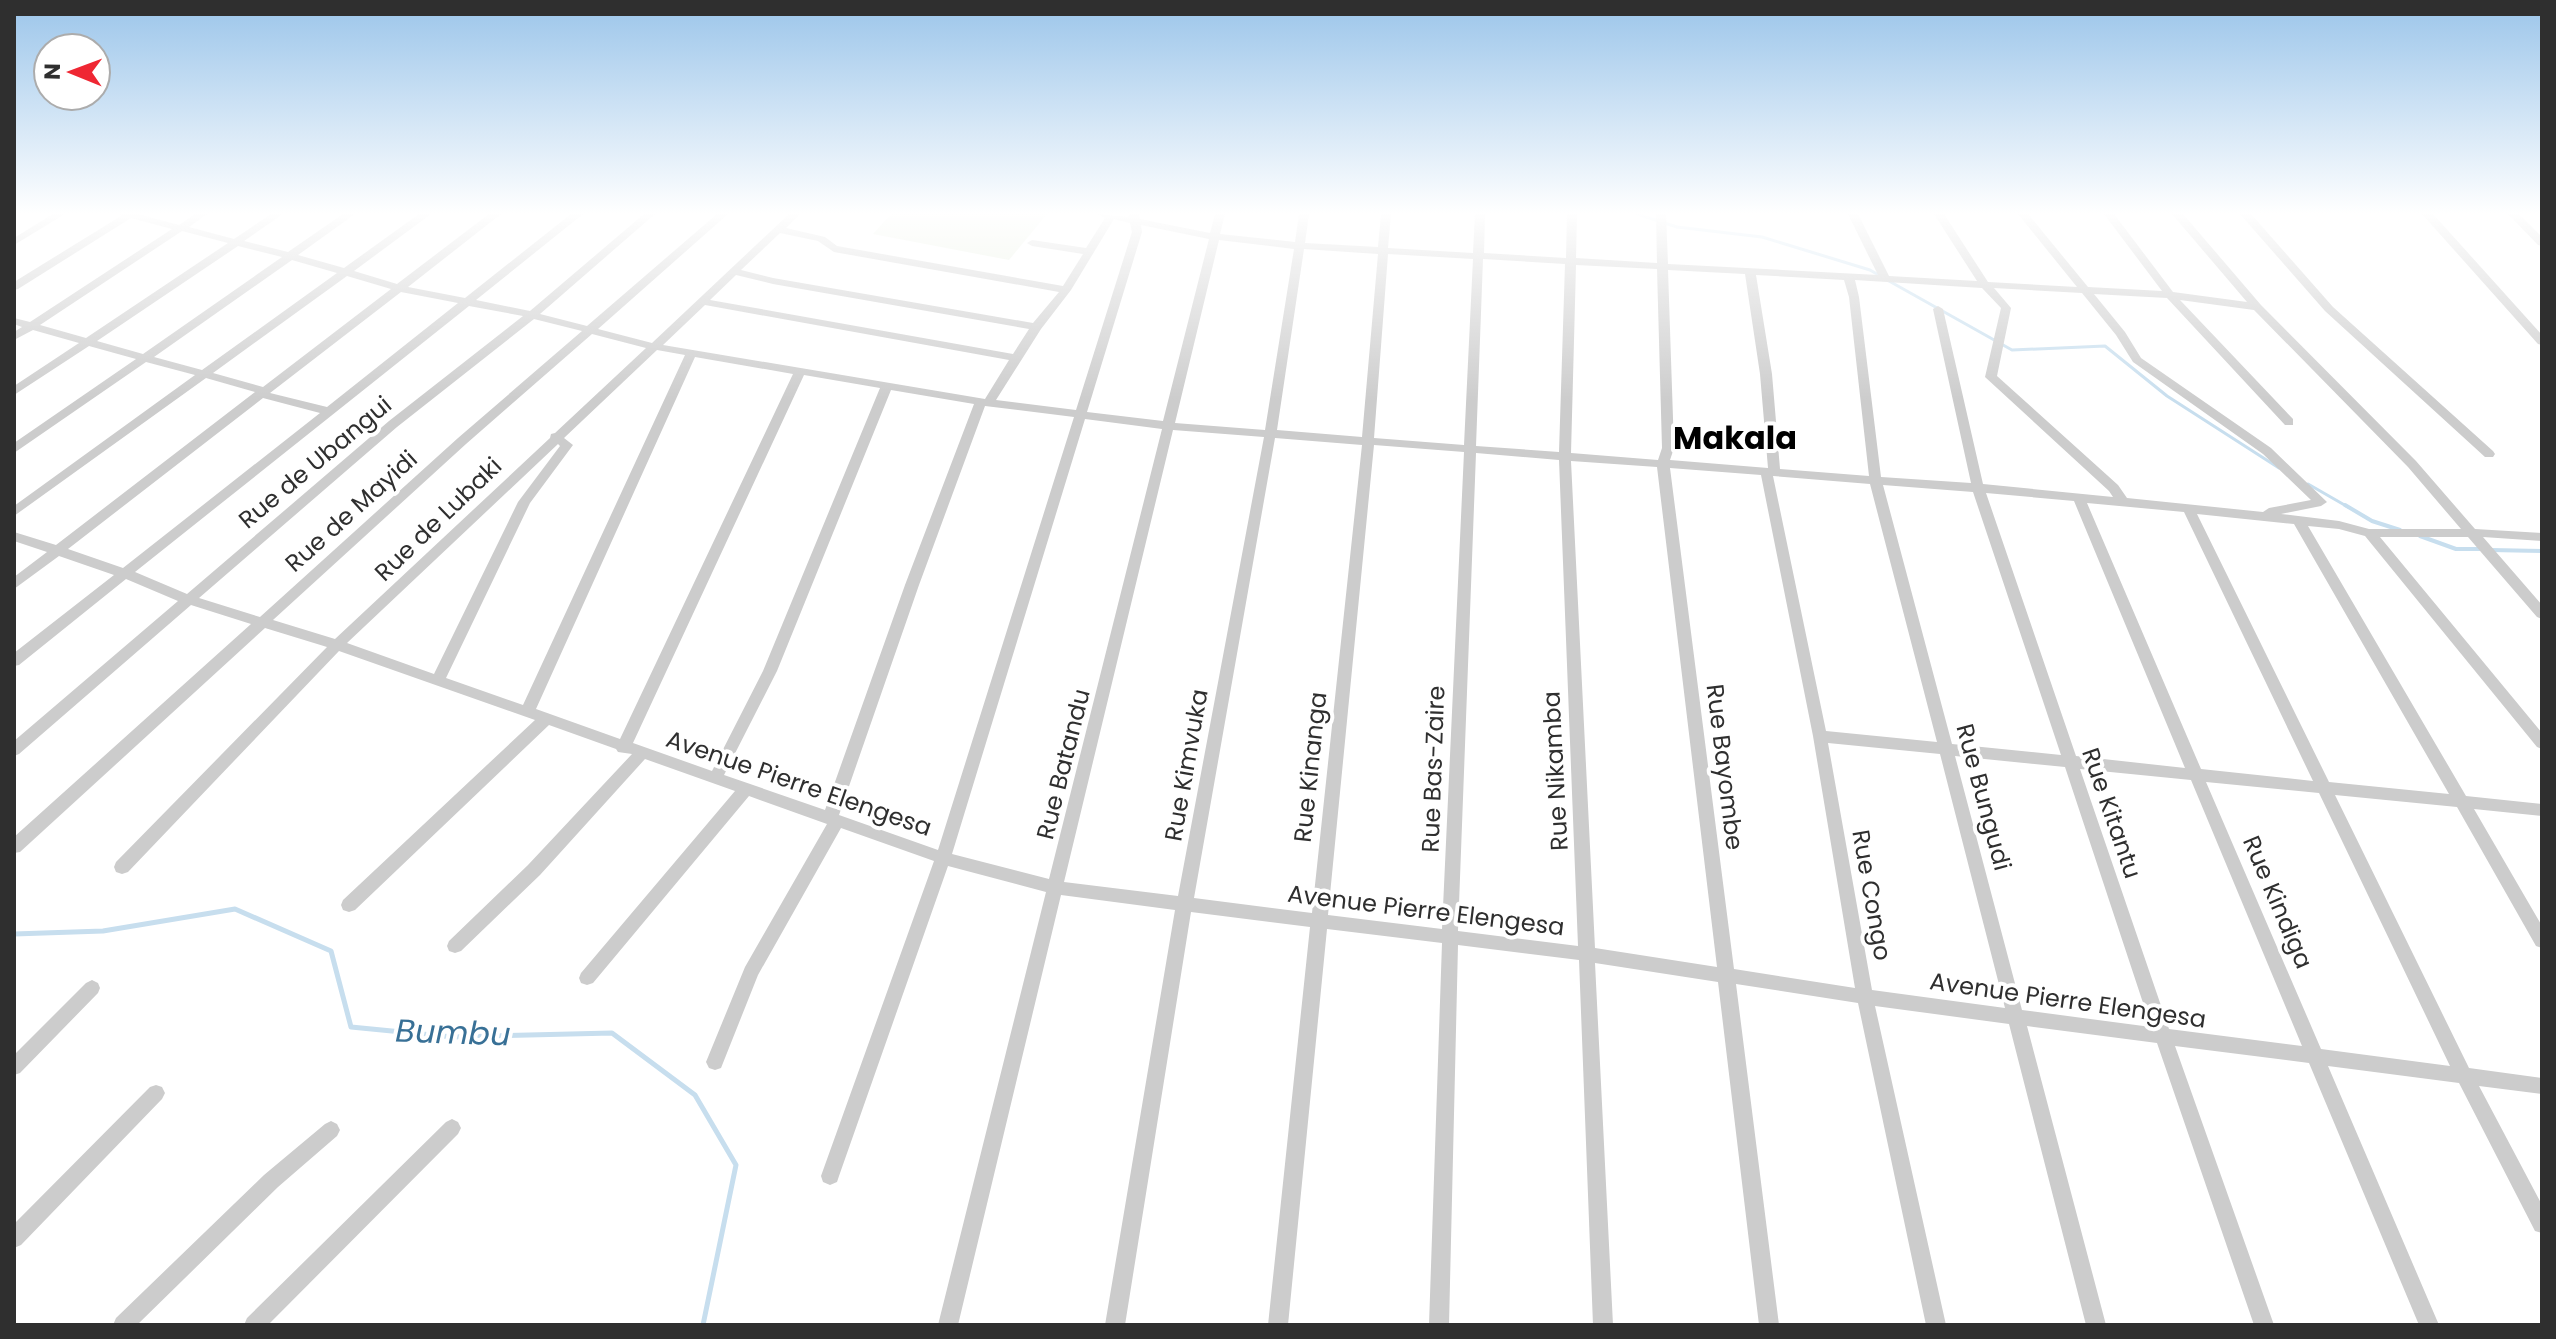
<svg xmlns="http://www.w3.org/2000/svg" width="2556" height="1339" font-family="Poppins,sans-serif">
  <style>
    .green { fill: #e5eddc }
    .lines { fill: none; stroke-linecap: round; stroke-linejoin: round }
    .stream-far2 { stroke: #c7deee; stroke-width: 3 }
    .stream-far1 { stroke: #c7deee; stroke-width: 4 }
    .stream { stroke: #c7deee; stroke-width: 5 }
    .street { fill: #ccc; fill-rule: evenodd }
    .labels { text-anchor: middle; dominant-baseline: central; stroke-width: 8; stroke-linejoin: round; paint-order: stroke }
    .street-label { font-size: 24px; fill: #2f2f2f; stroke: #fff }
    .district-label { font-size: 32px; font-weight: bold; fill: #000; stroke: #fff }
    .near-water-label { font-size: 32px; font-style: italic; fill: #387096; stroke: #fff }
  </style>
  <rect width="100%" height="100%" fill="#fff"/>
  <!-- green -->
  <path class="green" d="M 891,214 L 1047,214 L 1009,260 L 873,234 Z"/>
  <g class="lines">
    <!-- stream-far2 -->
    <path class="stream-far2" d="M 1637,214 L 1677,227 L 1762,237 L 1870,270 L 1882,277
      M 1889,281 L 2012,350 L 2105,346 L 2167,396 L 2279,468
      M 2308,484 L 2348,507"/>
    <!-- stream-far1 -->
    <path class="stream-far1" d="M 2345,505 L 2372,521 L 2400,530
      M 2420,536 L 2456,549 L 2481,549
      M 2490,550 L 2542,551"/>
    <!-- stream -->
    <path class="stream" d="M 14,934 L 103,931 L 235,909 L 331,951 L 351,1027 L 453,1037 L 612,1033 L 695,1095 L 736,1165 L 703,1325"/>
    <!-- street -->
    <path class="street" d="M 53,214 L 65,214 L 14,245 L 14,238 Z
      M 120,214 L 138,214 L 179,225 L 195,214 L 207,214 L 189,227 L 234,239 L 271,214 L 283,214 L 244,241 L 288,252 L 343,214 L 355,214 L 298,255 L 344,268 L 419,214 L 431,214 L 354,271 L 397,284 L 489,214 L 501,214 L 408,287 L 465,298 L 571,214 L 583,214 L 476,300 L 530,311 L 644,214 L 655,214 L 540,314 L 587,326 L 717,214 L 728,214 L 598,329 L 652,343 L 789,214 L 800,214 L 786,228 L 825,237 L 837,246 L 1063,286 L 1083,254 L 1032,246 L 1027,243 L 1032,240 L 1086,248 L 1105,218 L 1097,214 L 1129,217 L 1129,214 L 1139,214 L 1140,219 L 1210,233 L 1215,214 L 1225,214 L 1220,234 L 1295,242 L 1299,214 L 1309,214 L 1305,243 L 1378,247 L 1381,214 L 1391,214 L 1388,248 L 1473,253 L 1475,214 L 1485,214 L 1484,253 L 1566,258 L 1567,214 L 1577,214 L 1576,258 L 1657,263 L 1656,214 L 1666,214 L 1668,264 L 1878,275 L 1848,214 L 1858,214 L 1889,276 L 1977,281 L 1934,214 L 1944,214 L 1988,282 L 2077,287 L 2018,214 L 2028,214 L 2088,287 L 2162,291 L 2104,214 L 2114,214 L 2173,292 L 2247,302 L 2172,214 L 2183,214 L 2261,305 L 2416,461 L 2475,529 L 2542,533 L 2542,541 L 2483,537 L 2542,605 L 2542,619 L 2537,617 L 2468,537 L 2380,537 L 2542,733 L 2542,749 L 2537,747 L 2365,536 L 2339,529 L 2308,526 L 2466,796 L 2542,804 L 2542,816 L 2474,809 L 2542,926 L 2542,948 L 2536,946 L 2457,807 L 2335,795 L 2469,1068 L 2542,1078 L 2542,1094 L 2479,1086 L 2542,1205 L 2542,1233 L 2535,1231 L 2459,1083 L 2328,1066 L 2439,1325 L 2419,1325 L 2309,1063 L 2175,1046 L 2274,1325 L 2254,1325 L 2157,1043 L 2027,1026 L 2106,1325 L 2086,1325 L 2009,1024 L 1875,1006 L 1946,1325 L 1926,1325 L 1858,1003 L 1736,984 L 1779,1325 L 1759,1325 L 1718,982 L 1595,963 L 1613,1325 L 1593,1325 L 1579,960 L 1458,945 L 1449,1325 L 1429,1325 L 1442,943 L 1327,929 L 1288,1325 L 1268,1325 L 1310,927 L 1191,912 L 1125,1325 L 1105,1325 L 1175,910 L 1061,895 L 958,1325 L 938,1325 L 1046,892 L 948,866 L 839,1176 L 837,1182 L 830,1185 L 823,1182 L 821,1176 L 934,861 L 841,828 L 758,975 L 721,1068 L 715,1070 L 709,1068 L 706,1062 L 745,967 L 827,824 L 749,796 L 593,983 L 587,985 L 581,983 L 579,978 L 581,973 L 735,791 L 645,759 L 540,875 L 461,951 L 455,953 L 449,951 L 447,946 L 449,941 L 528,865 L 632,754 L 618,752 L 616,749 L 549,725 L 355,910 L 349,912 L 343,910 L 341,905 L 343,900 L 535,720 L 339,651 L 128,872 L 122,874 L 116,872 L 114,867 L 116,862 L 327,647 L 265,628 L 20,852 L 14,853 L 14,837 L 251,624 L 191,605 L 19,754 L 14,756 L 14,741 L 178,601 L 126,579 L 19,665 L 14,666 L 14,653 L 114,575 L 59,556 L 14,589 L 14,577 L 47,552 L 14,541 L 14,532 L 56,545 L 255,392 L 206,378 L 14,516 L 14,506 L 195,375 L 146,362 L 14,453 L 14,443 L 136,359 L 89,346 L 14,395 L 14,386 L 79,343 L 33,330 L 14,340 L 14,332 L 22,327 L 14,324 L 14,318 L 30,322 L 172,229 L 131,218 L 18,289 L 14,290 L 14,282 L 121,216 ZM 1114,219 L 1130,223 L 1132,232 L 1076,410 L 996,400 L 1041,329 L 1071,290 ZM 1141,225 L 1209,239 L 1163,421 L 1087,412 L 1142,232 ZM 182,231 L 228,243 L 86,338 L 40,325 ZM 780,233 L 818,241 L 834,252 L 1059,292 L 1033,323 L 773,278 L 741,270 ZM 1219,240 L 1294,249 L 1265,430 L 1175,423 ZM 238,246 L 282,257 L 143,354 L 97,341 ZM 1304,249 L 1378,254 L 1362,437 L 1277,430 ZM 1388,254 L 1473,259 L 1464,445 L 1374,438 ZM 1483,259 L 1565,264 L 1559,452 L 1476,446 ZM 292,260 L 337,273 L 202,370 L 154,357 ZM 1576,265 L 1657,269 L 1662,448 L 1658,460 L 1571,453 ZM 1668,270 L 1745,274 L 1760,374 L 1768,468 L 1670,460 L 1674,448 ZM 736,275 L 773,284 L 1029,329 L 1013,354 L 710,300 ZM 1756,275 L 1844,280 L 1849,297 L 1869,476 L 1780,469 L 1772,374 ZM 347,276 L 391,289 L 263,387 L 213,373 ZM 1855,280 L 1982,288 L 2001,308 L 1985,377 L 2109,491 L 2113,497 L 1983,484 L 1943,309 L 1938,306 L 1933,309 L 1971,483 L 1881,477 L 1859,297 ZM 1994,288 L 2082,293 L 2116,335 L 2133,362 L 2263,454 L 2311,500 L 2269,508 L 2263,512 L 2127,498 L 2118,485 L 1997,376 L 2011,308 ZM 401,292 L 458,303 L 327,407 L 270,393 ZM 2094,294 L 2167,298 L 2285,425 L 2293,425 L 2293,419 L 2180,300 L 2254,310 L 2408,467 L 2461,529 L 2369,529 L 2339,521 L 2281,514 L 2321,506 L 2327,502 L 2271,448 L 2141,358 L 2125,332 ZM 705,305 L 1009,360 L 985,399 L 663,345 ZM 469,306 L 523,316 L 389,421 L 187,594 L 135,572 ZM 534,319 L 582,331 L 458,438 L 260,617 L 199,598 L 397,427 ZM 592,334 L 646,348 L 555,433 L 551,434 L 550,438 L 335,639 L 273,620 L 466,444 ZM 657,350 L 685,355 L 523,705 L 446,678 L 530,503 L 573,445 L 564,438 ZM 695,357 L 793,374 L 620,739 L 536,709 ZM 804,375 L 880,388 L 763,671 L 712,771 L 633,743 ZM 891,390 L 974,404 L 905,585 L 825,810 L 724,775 L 777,671 ZM 263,398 L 320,413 L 123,568 L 68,549 ZM 985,406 L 1074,417 L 938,850 L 839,815 L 919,585 ZM 1085,419 L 1162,429 L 1049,879 L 952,854 ZM 1173,430 L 1264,437 L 1178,896 L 1064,882 ZM 1275,438 L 1362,445 L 1312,913 L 1194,898 ZM 558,444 L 560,446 L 518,502 L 434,674 L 347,643 ZM 1374,445 L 1464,452 L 1442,929 L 1328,915 ZM 1476,453 L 1559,460 L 1578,946 L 1458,931 ZM 1571,461 L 1657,467 L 1717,967 L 1595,948 ZM 1670,468 L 1761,475 L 1813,736 L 1855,988 L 1734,969 ZM 1773,476 L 1870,484 L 1937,742 L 1826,731 ZM 1883,485 L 1973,492 L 2061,755 L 1952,744 ZM 1986,493 L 2074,501 L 2185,768 L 2076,756 ZM 2087,503 L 2184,512 L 2313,781 L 2201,769 ZM 2197,514 L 2294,524 L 2449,794 L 2329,782 ZM 1828,743 L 1940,754 L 2005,1008 L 1872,990 ZM 1955,756 L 2065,767 L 2151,1027 L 2022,1010 ZM 2080,769 L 2191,780 L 2302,1046 L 2169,1029 ZM 2206,782 L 2319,793 L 2450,1066 L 2321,1049 Z
      M 2240,214 L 2251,214 L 2333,307 L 2493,451 L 2495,454 L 2493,457 L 2485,457 L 2325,311 Z
      M 2422,214 L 2433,214 L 2542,335 L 2542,345 L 2538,344 Z
      M 2508,214 L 2519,214 L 2542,237 L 2542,246 L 2538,245 Z
      M 92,980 L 98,983 L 100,988 L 98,993 L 20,1073 L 14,1075 L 14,1055 L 86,983 Z
      M 156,1085 L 162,1087 L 165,1093 L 162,1099 L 21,1245 L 14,1248 L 14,1224 L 150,1087 Z
      M 452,1119 L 458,1122 L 461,1128 L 458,1134 L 268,1325 L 244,1325 L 247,1318 L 446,1122 Z
      M 331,1121 L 337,1124 L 340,1130 L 337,1136 L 278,1187 L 137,1325 L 113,1325 L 116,1318 L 264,1175 L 325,1124 Z"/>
  </g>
  <!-- sky -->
  <linearGradient id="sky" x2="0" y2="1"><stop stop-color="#9bc5ea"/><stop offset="0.53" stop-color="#fff"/><stop offset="1" stop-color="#fff" stop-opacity="0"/></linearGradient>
  <rect width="2556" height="402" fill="url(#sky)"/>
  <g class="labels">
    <!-- street labels -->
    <g class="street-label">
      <text transform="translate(315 462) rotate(-40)">Rue de Ubangui</text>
      <text transform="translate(351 511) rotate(-42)">Rue de Mayidi</text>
      <text transform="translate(438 519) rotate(-44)">Rue de Lubaki</text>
      <text transform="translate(1063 764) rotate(-76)">Rue Batandu</text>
      <text transform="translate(1186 765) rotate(-80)">Rue Kimvuka</text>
      <text transform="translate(1310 767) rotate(-84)">Rue Kinanga</text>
      <text transform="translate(1725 767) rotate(83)">Rue Bayombe</text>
      <text transform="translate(1433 769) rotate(-88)">Rue Bas-Zaire</text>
      <text transform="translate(1555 771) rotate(-93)">Rue Nikamba</text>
      <text transform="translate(799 783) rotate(19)">Avenue Pierre Elengesa</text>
      <text transform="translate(1984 797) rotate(75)">Rue Bungudi</text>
      <text transform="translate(2112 813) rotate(71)">Rue Kitantu</text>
      <text transform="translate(1872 895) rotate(80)">Rue Congo</text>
      <text transform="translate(2278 902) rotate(67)">Rue Kindiga</text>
      <text transform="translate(1426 910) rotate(7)">Avenue Pierre Elengesa</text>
      <text transform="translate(2068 1000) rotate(8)">Avenue Pierre Elengesa</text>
    </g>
    <!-- district labels -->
    <g class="district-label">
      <text x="1735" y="437">Makala</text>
    </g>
    <!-- near-water labels -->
    <g class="near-water-label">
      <text transform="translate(453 1032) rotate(2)">Bumbu</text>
    </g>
  </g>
  <!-- border -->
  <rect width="2556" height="1339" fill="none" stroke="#2f2f2f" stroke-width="32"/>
  <!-- north arrow -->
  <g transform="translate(72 72) rotate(271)"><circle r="38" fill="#ffffff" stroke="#acacac" stroke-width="2"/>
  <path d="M0-6L14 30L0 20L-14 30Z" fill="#ef2733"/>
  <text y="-12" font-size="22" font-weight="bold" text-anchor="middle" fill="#2f2f2f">N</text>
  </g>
</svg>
